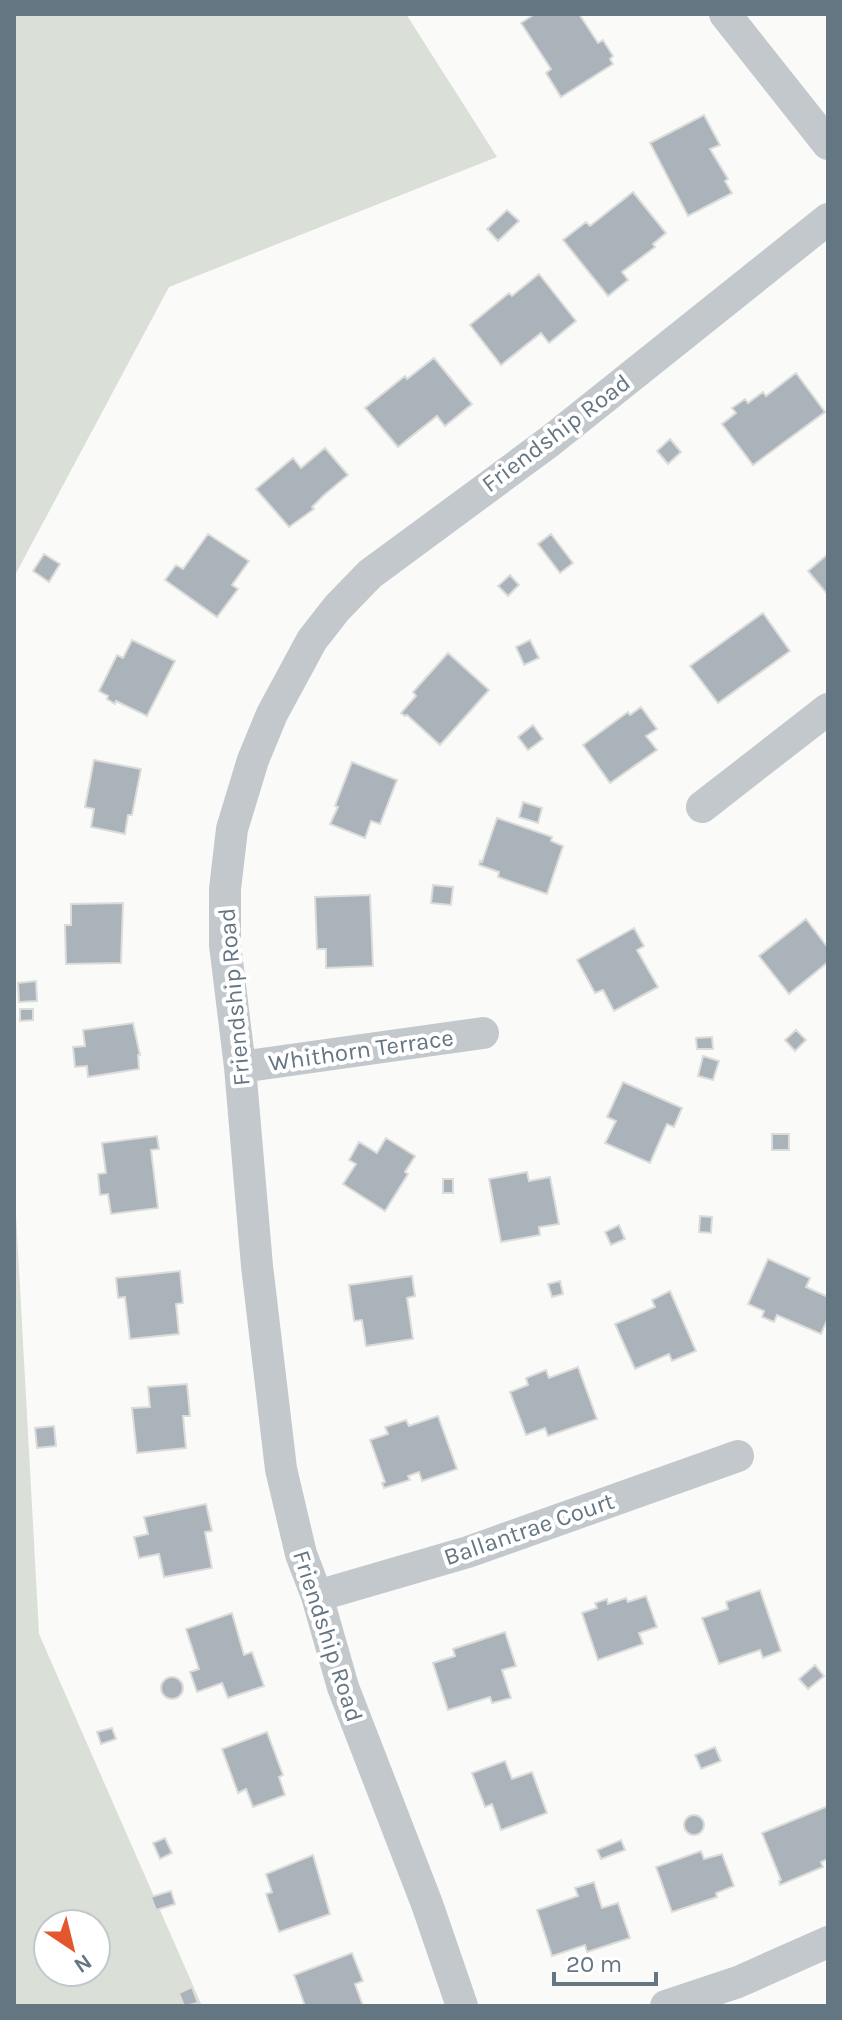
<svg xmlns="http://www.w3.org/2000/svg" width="842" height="2020" font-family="Karla,sans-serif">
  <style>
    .green { fill: #dadfd7; fill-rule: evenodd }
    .building { fill: #aab3b9; stroke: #dcdcda; stroke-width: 2 }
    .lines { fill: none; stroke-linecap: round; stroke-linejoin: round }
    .minor { stroke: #c3c8cc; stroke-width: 32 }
    .labels { text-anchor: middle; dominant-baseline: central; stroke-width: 8; stroke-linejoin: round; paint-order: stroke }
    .street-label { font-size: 24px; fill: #657683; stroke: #fff }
  </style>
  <rect width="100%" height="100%" fill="#fafaf8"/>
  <!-- green -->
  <path class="green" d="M 14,14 L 406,14 L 497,157 L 169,287 L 14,577 Z
    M 14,1178 L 39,1634 L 202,2006 L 14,2006 ZM 48,1924 L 96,1924 L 96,1972 L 48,1972 Z"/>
  <!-- building -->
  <path class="building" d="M 535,14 L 579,14 L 598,43 L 603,40 L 613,56 L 610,59 L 613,64 L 561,97 L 546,73 L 551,69 L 521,23 Z
    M 704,115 L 720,145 L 710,149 L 728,179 L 725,181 L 732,193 L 688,216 L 650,143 Z
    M 633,192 L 666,233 L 653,244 L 655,247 L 622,272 L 628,280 L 608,296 L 563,240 L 586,222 L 590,226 Z
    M 507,210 L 519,221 L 498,241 L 487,229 Z
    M 539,274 L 576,321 L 549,343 L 541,333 L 501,365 L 470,325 L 509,293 L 512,296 Z
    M 434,358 L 472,404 L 445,426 L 437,416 L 398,447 L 365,408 L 405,376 L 407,379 Z
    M 796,373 L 825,412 L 753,465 L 722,424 L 736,413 L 732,408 L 745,399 L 748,403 L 763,392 L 766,396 Z
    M 670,439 L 681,452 L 668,464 L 657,451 Z
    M 325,448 L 348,475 L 324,495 L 312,507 L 314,509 L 289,527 L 256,489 L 293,458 L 301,468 Z
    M 208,534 L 249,561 L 232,585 L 238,589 L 217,617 L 165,580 L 176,565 L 183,569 Z
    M 551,534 L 573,563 L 560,573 L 538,544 Z
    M 44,554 L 60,564 L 49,582 L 33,571 Z
    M 828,554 L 828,595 L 808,571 Z
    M 510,575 L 519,585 L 508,596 L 498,586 Z
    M 763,613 L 790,651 L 718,703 L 690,666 Z
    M 132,640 L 175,661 L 147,716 L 116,701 L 115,704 L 107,699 L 108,696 L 99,691 L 117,655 L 123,658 Z
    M 530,640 L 539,658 L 524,665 L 516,647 Z
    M 448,653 L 489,690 L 440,745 L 407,715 L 405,716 L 401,713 L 416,696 L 413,692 Z
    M 641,707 L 657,729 L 646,736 L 657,750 L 610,783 L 583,745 L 628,712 L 630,715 Z
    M 533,725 L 543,739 L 528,750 L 518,737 Z
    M 94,760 L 141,769 L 132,815 L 128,815 L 125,834 L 91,827 L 94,809 L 85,807 Z
    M 352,762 L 397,780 L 380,824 L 371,821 L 365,838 L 330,824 L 338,807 L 335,806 Z
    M 523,802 L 542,808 L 538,823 L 519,817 Z
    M 497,818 L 552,837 L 551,841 L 563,846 L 547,894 L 498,877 L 499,872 L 479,865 L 480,861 L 482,862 Z
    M 433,885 L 453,887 L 451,905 L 431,903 Z
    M 370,895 L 373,966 L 326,968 L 326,949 L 317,949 L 315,897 Z
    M 123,903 L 121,963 L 66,964 L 65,925 L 71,925 L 71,904 Z
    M 806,919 L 828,948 L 828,962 L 789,994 L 759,956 Z
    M 634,928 L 644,946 L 637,950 L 658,987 L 614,1011 L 603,990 L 595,993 L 577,960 Z
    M 36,981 L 37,1001 L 19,1002 L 18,983 Z
    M 20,1009 L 33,1009 L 33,1020 L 20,1021 Z
    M 133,1023 L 140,1055 L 138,1055 L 139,1069 L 88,1077 L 87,1066 L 75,1067 L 73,1047 L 85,1046 L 83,1030 Z
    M 796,1030 L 806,1040 L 795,1051 L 785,1040 Z
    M 712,1037 L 713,1049 L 697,1049 L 696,1038 Z
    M 703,1056 L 719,1061 L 713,1080 L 698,1076 Z
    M 623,1082 L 682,1108 L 674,1127 L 667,1124 L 650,1163 L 605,1143 L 616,1121 L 607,1117 Z
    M 772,1134 L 789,1134 L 789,1150 L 772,1150 Z
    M 157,1136 L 159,1149 L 151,1150 L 158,1208 L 111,1214 L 108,1194 L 100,1195 L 98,1174 L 106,1173 L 102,1143 Z
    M 386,1138 L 415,1156 L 405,1172 L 408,1174 L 385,1211 L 343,1184 L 356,1164 L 349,1160 L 359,1142 L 377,1153 Z
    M 527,1172 L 529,1181 L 550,1177 L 559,1224 L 539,1227 L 540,1235 L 501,1242 L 489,1179 Z
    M 443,1179 L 453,1179 L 453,1193 L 443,1193 Z
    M 700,1216 L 712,1217 L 711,1233 L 699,1232 Z
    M 619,1225 L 625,1239 L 611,1245 L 605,1232 Z
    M 768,1259 L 810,1278 L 806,1287 L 828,1297 L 828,1318 L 821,1334 L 777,1315 L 774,1322 L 762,1317 L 764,1311 L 748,1304 Z
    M 180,1271 L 183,1303 L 176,1304 L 179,1334 L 130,1339 L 125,1297 L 118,1298 L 116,1278 Z
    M 412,1276 L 415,1296 L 407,1298 L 413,1339 L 366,1346 L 362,1320 L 354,1321 L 349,1285 Z
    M 560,1281 L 563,1294 L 552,1297 L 548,1284 Z
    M 670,1291 L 696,1351 L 672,1361 L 669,1354 L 635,1369 L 615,1324 L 655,1307 L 652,1300 Z
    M 578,1367 L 597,1419 L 548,1436 L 545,1428 L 526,1435 L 510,1392 L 528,1385 L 526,1378 L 546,1370 L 549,1378 Z
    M 187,1384 L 190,1416 L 183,1416 L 186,1448 L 137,1453 L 132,1408 L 150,1407 L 148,1387 Z
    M 438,1416 L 457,1469 L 422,1481 L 419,1472 L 408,1476 L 410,1480 L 384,1488 L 382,1483 L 385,1482 L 370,1440 L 388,1434 L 385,1427 L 406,1420 L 409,1426 Z
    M 54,1426 L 56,1446 L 37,1448 L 35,1428 Z
    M 206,1504 L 212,1531 L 205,1532 L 212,1568 L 164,1577 L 159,1554 L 139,1558 L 134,1537 L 148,1534 L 144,1517 Z
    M 760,1590 L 781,1651 L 763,1658 L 760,1650 L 719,1664 L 702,1618 L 728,1609 L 726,1602 Z
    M 646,1596 L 657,1627 L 639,1633 L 643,1644 L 598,1660 L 582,1613 L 597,1608 L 595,1603 L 607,1599 L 608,1604 L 626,1598 L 628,1602 Z
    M 232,1613 L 244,1655 L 252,1652 L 264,1686 L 228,1698 L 222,1683 L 197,1692 L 190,1672 L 199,1669 L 186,1629 Z
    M 505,1632 L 516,1666 L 502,1670 L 511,1698 L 492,1703 L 490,1697 L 448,1710 L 433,1663 L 455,1656 L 453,1649 Z
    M 815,1665 L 824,1676 L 808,1689 L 799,1679 Z
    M161 1688a11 11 0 1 1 22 0a11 11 0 1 1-22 0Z
    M 112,1728 L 116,1739 L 101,1744 L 97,1732 Z
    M 267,1732 L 283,1775 L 279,1777 L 285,1795 L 253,1807 L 246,1789 L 238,1793 L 222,1749 Z
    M 715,1747 L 721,1761 L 701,1769 L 695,1755 Z
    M 505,1761 L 512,1779 L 532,1772 L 547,1813 L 501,1830 L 492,1804 L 485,1807 L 472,1773 Z
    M 828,1806 L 828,1859 L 821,1862 L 823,1867 L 780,1885 L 779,1881 L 781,1880 L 762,1833 Z
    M684 1825a10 10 0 1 1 20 0a10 10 0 1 1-20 0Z
    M 165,1838 L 172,1853 L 160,1859 L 153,1843 Z
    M 621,1840 L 625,1850 L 601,1859 L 597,1850 Z
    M 701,1851 L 704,1859 L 722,1854 L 734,1886 L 716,1893 L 717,1897 L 672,1912 L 656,1867 Z
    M 313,1855 L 330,1914 L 279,1932 L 266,1894 L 272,1892 L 266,1874 Z
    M 594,1882 L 602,1908 L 618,1903 L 630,1938 L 587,1952 L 585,1945 L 552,1956 L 537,1910 L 578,1896 L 575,1888 Z
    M 171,1891 L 175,1904 L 156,1910 L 151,1897 Z
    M 352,1953 L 363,1981 L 355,1984 L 363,2006 L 305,2006 L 294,1975 Z
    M 192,1987 L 198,2003 L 184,2006 L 179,1993 Z"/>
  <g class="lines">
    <!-- minor -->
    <path class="minor" d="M 725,14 L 828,144
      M 702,807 L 828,709
      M 240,1067 L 483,1033
      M 317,1596 L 468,1552 L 738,1456
      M 462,2006 L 427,1904 L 343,1687 L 317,1596 L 301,1554 L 281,1469 L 257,1266 L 240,1067 L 225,945 L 225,889 L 232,829 L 253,760 L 272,714 L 312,640 L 337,608 L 370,574 L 549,442 L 828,219
      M 666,2006 L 738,1982 L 828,1942"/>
  </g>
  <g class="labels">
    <!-- street labels -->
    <g class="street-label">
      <text transform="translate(556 433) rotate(-37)">Friendship Road</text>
      <text transform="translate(234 997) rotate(-95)">Friendship Road</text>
      <text transform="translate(361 1050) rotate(-8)">Whithorn Terrace</text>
      <text transform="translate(529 1529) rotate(-19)">Ballantrae Court</text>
      <text transform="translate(328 1636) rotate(72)">Friendship Road</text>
    </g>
  </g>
  <!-- border -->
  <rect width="842" height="2020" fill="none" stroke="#657683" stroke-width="32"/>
  <!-- north arrow -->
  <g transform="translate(72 1948) rotate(145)"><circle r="38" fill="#ffffff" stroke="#c1c8cd" stroke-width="2"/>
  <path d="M0-6L14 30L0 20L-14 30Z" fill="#e4572e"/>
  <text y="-12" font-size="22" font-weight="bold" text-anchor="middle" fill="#657683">N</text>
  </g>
  <!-- scale -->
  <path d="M554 1972v12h102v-12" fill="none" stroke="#657683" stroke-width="4"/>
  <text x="566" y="1972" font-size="24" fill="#657683" stroke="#ffffff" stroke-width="6" paint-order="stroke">20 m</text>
</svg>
